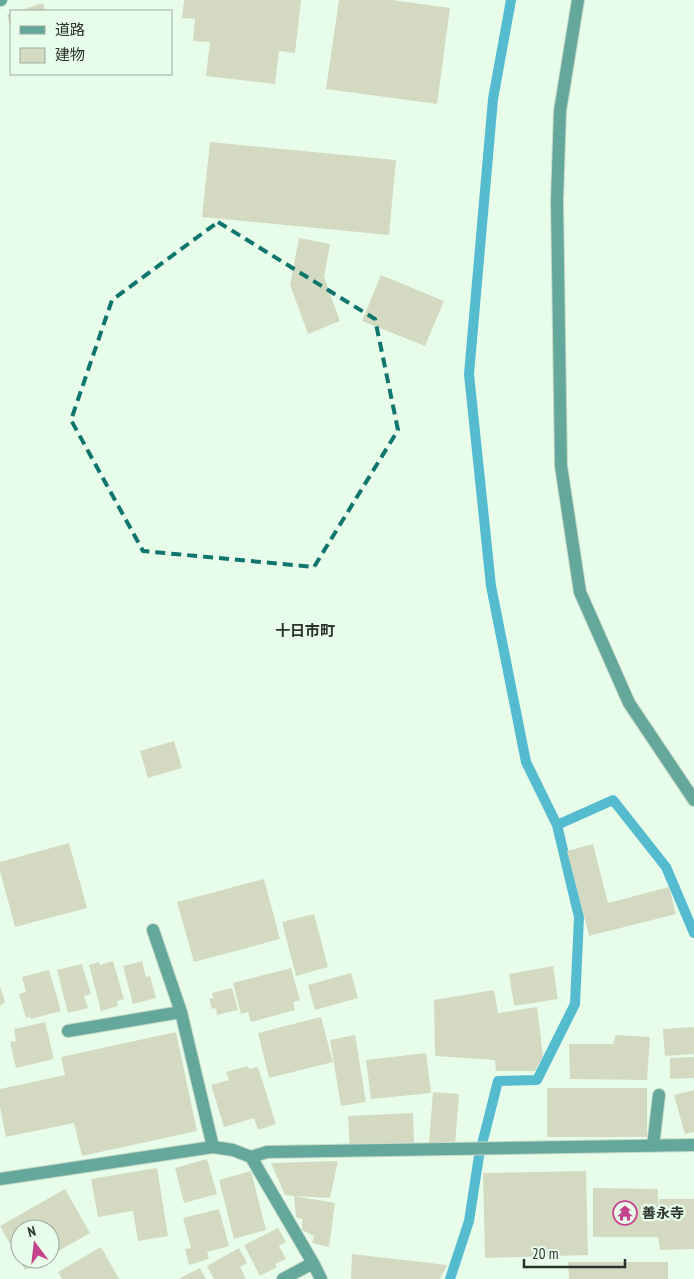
<svg xmlns="http://www.w3.org/2000/svg" width="694" height="1279" font-family="'PT Sans Narrow','Noto Sans JP',sans-serif">
  <style>
    .lines { fill: none; stroke-linecap: round; stroke-linejoin: round }
    .stream { stroke: #55bcd0; stroke-width: 10 }
    .building { fill: #d4dac2 }
    .minor-casing { stroke: #c6d8c8; stroke-width: 14 }
    .minor { stroke: #64a79b; stroke-width: 12 }
    .marked { fill: none; stroke: #0f766e; stroke-width: 4; stroke-dasharray: 10 6; stroke-linejoin: round }
    .labels { text-anchor: middle; dominant-baseline: central; stroke-width: 4.5; stroke-linejoin: round; paint-order: stroke }
    .poi-label { font-size: 14px; font-weight: bold; fill: #2b332c; stroke: #e8fcea; text-anchor: start }
    .neighbourhood-label { font-size: 15px; font-weight: bold; fill: #2b332c; stroke: #e8fcea }
  </style>
  <rect width="100%" height="100%" fill="#e8fcea"/>
  <g class="lines">
    <!-- stream -->
    <path class="stream" d="M 557,825 L 613,800 L 666,867 L 694,933
      M 450,1279 L 469,1221 L 479,1156 L 498,1081 L 537,1080 L 575,1004 L 579,917 L 557,825 L 526,762 L 491,586 L 469,374 L 493,99 L 511,0"/>
  </g>
  <!-- building -->
  <path class="building" d="M 184,0 L 301,0 L 295,53 L 279,51 L 275,84 L 206,76 L 210,42 L 193,41 L 195,19 L 182,18 Z
    M 339,0 L 392,0 L 450,8 L 437,104 L 326,89 Z
    M 43,3 L 45,11 L 18,11 Z
    M 11,13 L 11,28 L 7,15 Z
    M 210,142 L 396,160 L 389,235 L 202,217 Z
    M 299,238 L 330,244 L 324,277 L 340,321 L 308,334 L 290,285 Z
    M 381,275 L 444,301 L 425,346 L 362,321 Z
    M 174,741 L 182,768 L 148,778 L 140,751 Z
    M 69,843 L 87,908 L 15,927 L 0,871 L 0,862 Z
    M 593,844 L 608,903 L 669,887 L 676,914 L 589,936 L 567,851 Z
    M 264,879 L 280,939 L 194,962 L 177,902 Z
    M 314,914 L 328,967 L 296,976 L 282,922 Z
    M 113,961 L 124,999 L 117,1001 L 118,1006 L 101,1011 L 89,965 L 99,962 L 100,965 Z
    M 142,961 L 146,977 L 150,976 L 156,998 L 133,1004 L 123,966 Z
    M 82,964 L 91,994 L 84,996 L 88,1008 L 68,1013 L 57,970 Z
    M 553,966 L 558,999 L 514,1006 L 509,974 Z
    M 291,968 L 300,1000 L 293,1002 L 295,1010 L 251,1022 L 248,1012 L 241,1014 L 233,983 Z
    M 49,970 L 61,1011 L 31,1019 L 30,1017 L 26,1018 L 19,994 L 26,992 L 22,977 Z
    M 351,973 L 358,998 L 315,1010 L 308,985 Z
    M 0,986 L 5,1002 L 0,1006 Z
    M 232,988 L 238,1010 L 217,1015 L 216,1008 L 212,1009 L 209,999 L 213,998 L 212,993 Z
    M 494,990 L 498,1013 L 537,1007 L 543,1056 L 535,1071 L 496,1071 L 495,1060 L 435,1056 L 434,1000 Z
    M 321,1017 L 333,1062 L 269,1078 L 258,1033 Z
    M 45,1022 L 54,1059 L 16,1068 L 10,1042 L 16,1041 L 14,1029 Z
    M 694,1027 L 694,1054 L 665,1056 L 663,1029 Z
    M 176,1032 L 197,1131 L 82,1156 L 74,1123 L 6,1137 L 0,1107 L 0,1089 L 65,1075 L 61,1057 Z
    M 355,1035 L 366,1102 L 341,1106 L 330,1040 Z
    M 616,1035 L 650,1037 L 647,1080 L 570,1079 L 569,1044 L 613,1044 Z
    M 426,1053 L 431,1093 L 371,1099 L 366,1060 Z
    M 694,1057 L 694,1078 L 670,1079 L 670,1058 Z
    M 248,1066 L 249,1069 L 258,1067 L 276,1124 L 258,1130 L 254,1118 L 224,1127 L 211,1085 L 229,1080 L 226,1072 Z
    M 547,1088 L 647,1088 L 647,1137 L 547,1137 Z
    M 694,1090 L 694,1132 L 685,1134 L 674,1095 Z
    M 433,1092 L 459,1094 L 455,1145 L 429,1143 Z
    M 413,1113 L 414,1145 L 350,1148 L 348,1116 Z
    M 207,1159 L 217,1194 L 184,1203 L 175,1168 Z
    M 338,1161 L 330,1198 L 294,1196 L 335,1203 L 329,1247 L 312,1243 L 314,1236 L 302,1230 L 302,1219 L 296,1217 L 294,1196 L 285,1195 L 271,1163 Z
    M 157,1168 L 168,1236 L 138,1241 L 133,1211 L 98,1217 L 91,1179 Z
    M 251,1171 L 266,1230 L 234,1239 L 219,1180 Z
    M 586,1171 L 588,1255 L 485,1258 L 483,1173 Z
    M 593,1188 L 658,1189 L 658,1216 L 659,1199 L 694,1199 L 694,1249 L 660,1250 L 658,1237 L 593,1237 Z
    M 65,1189 L 90,1233 L 50,1256 L 50,1229 L 20,1229 L 20,1259 L 44,1259 L 25,1270 L 0,1226 Z
    M 219,1209 L 229,1246 L 207,1252 L 209,1259 L 189,1265 L 185,1249 L 191,1248 L 183,1218 Z
    M 278,1228 L 286,1242 L 279,1246 L 286,1259 L 275,1264 L 277,1267 L 260,1276 L 244,1245 Z
    M 101,1247 L 119,1279 L 62,1279 L 58,1272 Z
    M 239,1248 L 247,1263 L 240,1267 L 246,1279 L 214,1279 L 207,1266 Z
    M 352,1254 L 447,1265 L 440,1279 L 351,1279 Z
    M 568,1262 L 668,1262 L 668,1279 L 569,1279 Z
    M 200,1268 L 206,1279 L 178,1279 Z"/>
  <g class="lines">
    <!-- minor casing -->
    <g class="minor-casing">
      <path id="minor" d="M 0,0 L 1,0
        M 578,0 L 560,111 L 557,200 L 561,466 L 580,592 L 629,703 L 694,800
        M 68,1031 L 181,1012
        M 653,1146 L 659,1095
        M 213,1147 L 233,1150 L 251,1157 L 267,1152 L 694,1145
        M 251,1157 L 313,1263 L 321,1279
        M 0,1179 L 213,1147 L 181,1012 L 153,930
        M 283,1279 L 313,1263"/>
    </g>
    <!-- minor -->
    <use href="#minor" class="minor"/>
  </g>
  <!-- marked area -->
  <path class="marked" d="M 218,222 L 375,319 L 398,430 L 314,567 L 143,551 L 71,420 L 112,300 Z"/>
  <!-- icons -->
  <defs>
    <g id="temple-ring" transform="scale(1.25)"><circle r="9.5" fill="#e8fcea" stroke="#c5438c" stroke-width="1.5"/><path d="M0-6L5-2H3V0L6.5 2.5H4V6H1.5V3h-3V6H-4V2.5H-6.5L-3 0V-2H-5Z" fill="#c5438c"/></g>
  </defs>
  <g fill-rule="evenodd">
    <use href="#temple-ring" x="625" y="1213"/>
  </g>
  <g class="labels">
    <!-- poi labels -->
    <g class="poi-label">
      <text x="642" y="1213">善永寺</text>
    </g>
    <!-- neighbourhood labels -->
    <g class="neighbourhood-label">
      <text x="305" y="630">十日市町</text>
    </g>
  </g>
  <!-- legend -->
  <rect x="10" y="10" width="162" height="65" fill="#e8fcea" stroke="#9cac9e"/>
  <rect x="20" y="26" width="25" height="8" fill="#64a79b" stroke="#9cac9e"/>
  <text x="55" y="35" font-size="15" fill="#2b332c">道路</text>
  <rect x="20" y="48" width="25" height="15" fill="#d4dac2" stroke="#9cac9e"/>
  <text x="55" y="60" font-size="15" fill="#2b332c">建物</text>
  <!-- north arrow -->
  <g transform="translate(35 1244) rotate(345)"><circle r="24" fill="#e8fcea" stroke="#9cac9e"/>
  <path d="M0-4L9 19L0 12L-9 19Z" fill="#c5438c"/>
  <text y="-8" font-size="14" font-weight="bold" text-anchor="middle" fill="#2b332c">N</text>
  </g>
  <!-- scale -->
  <path d="M524 1259v8h101v-8" fill="none" stroke="#2b332c" stroke-width="2.5"/>
  <text x="532" y="1259" font-size="15" fill="#2b332c" stroke="#e8fcea" stroke-width="4" paint-order="stroke">20 m</text>
</svg>
